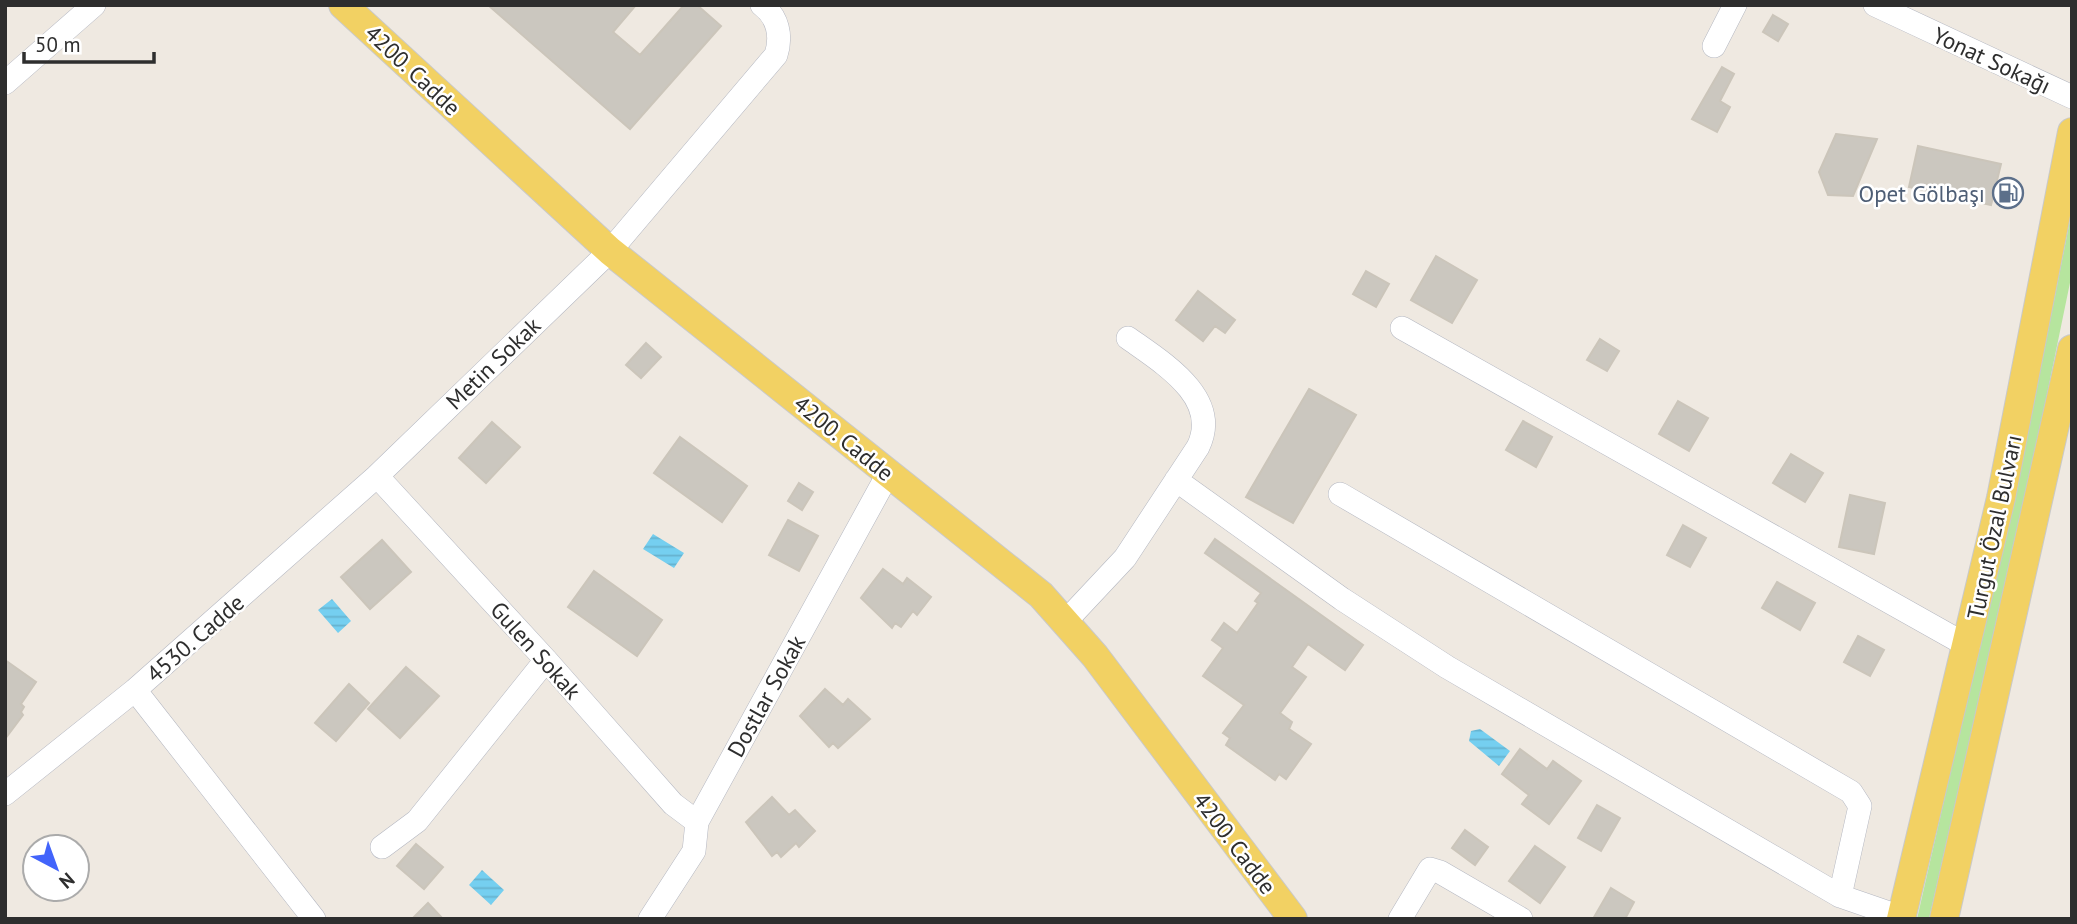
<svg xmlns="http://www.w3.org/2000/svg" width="2077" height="924" font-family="'PT Sans',sans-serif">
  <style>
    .grass { fill: #b6e59e }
    .water { fill: url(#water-rules) }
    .building { fill: #cbc7bf; stroke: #cbc5ba; stroke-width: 2 }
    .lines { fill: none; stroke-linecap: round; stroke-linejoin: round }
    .minor-casing { stroke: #b4b7c1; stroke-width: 24 }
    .major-casing { stroke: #c9c9c9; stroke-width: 30 }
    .minor { stroke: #fff; stroke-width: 23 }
    .major { stroke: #f2d163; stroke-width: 28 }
    .labels { text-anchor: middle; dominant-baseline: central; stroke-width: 5; stroke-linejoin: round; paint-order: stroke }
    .street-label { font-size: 23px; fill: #2e2e2e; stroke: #fff }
    .service-label { font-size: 23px; fill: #4e5e75; stroke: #fff; text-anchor: end }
  </style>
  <defs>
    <pattern id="water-rules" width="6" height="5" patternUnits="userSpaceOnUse" patternTransform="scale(1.75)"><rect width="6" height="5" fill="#75cff0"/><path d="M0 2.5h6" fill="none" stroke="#66b2ce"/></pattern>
  </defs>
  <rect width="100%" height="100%" fill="#efe9e1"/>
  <!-- grass -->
  <path class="grass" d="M 2072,210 L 2072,273 L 2030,477 L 1929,919 L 1917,919 L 2028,432 Z"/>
  <!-- water -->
  <path class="water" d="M 653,534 L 684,553 L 674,568 L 643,549 Z
    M 332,599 L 351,621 L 338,633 L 318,610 Z
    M 1480,729 L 1510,751 L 1499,766 L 1469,741 L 1471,731 Z
    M 482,870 L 504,890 L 491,905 L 469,885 Z"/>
  <!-- building -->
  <path class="building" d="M 488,5 L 636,5 L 613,32 L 640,55 L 684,5 L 697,5 L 721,26 L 630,129 Z
    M 1773,15 L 1788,24 L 1778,41 L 1763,32 Z
    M 1722,67 L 1734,74 L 1720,101 L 1730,107 L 1717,132 L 1692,119 Z
    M 1836,134 L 1877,139 L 1853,196 L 1828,195 L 1819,172 Z
    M 1918,146 L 2001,164 L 1991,205 L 1909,187 Z
    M 1436,256 L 1477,280 L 1452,323 L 1411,300 Z
    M 1366,271 L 1389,284 L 1376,307 L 1353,294 Z
    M 1198,291 L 1235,320 L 1225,333 L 1215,326 L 1203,341 L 1176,320 Z
    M 1600,339 L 1619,351 L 1607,371 L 1587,360 Z
    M 646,343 L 661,357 L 641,378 L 626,365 Z
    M 1309,389 L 1356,415 L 1293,523 L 1246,497 Z
    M 1678,401 L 1708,418 L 1689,451 L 1659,434 Z
    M 1523,421 L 1552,437 L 1536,467 L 1506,450 Z
    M 492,422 L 520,447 L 486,483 L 459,458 Z
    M 680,437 L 747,486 L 722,522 L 654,473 Z
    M 1791,454 L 1823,473 L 1805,502 L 1773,483 Z
    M 799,483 L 813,492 L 802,510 L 788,501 Z
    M 1850,495 L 1885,503 L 1874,554 L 1839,547 Z
    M 788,520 L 818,536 L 799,571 L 769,555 Z
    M 1683,525 L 1706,538 L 1690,567 L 1667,555 Z
    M 1215,539 L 1363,645 L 1345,670 L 1308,644 L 1292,667 L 1306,677 L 1280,713 L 1292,722 L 1289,729 L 1311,744 L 1286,779 L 1279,774 L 1275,780 L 1226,745 L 1230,738 L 1223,733 L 1244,705 L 1203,676 L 1223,648 L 1212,640 L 1224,623 L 1237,633 L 1258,603 L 1255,601 L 1261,593 L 1205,553 Z
    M 382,540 L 411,572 L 370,609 L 341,577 Z
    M 883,569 L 903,584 L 907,578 L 931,597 L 917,615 L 913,611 L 901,627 L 895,623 L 892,628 L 861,598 Z
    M 594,571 L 662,620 L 637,656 L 568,607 Z
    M 1777,582 L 1815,603 L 1800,630 L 1762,608 Z
    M 1858,636 L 1884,650 L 1870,676 L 1844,662 Z
    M 5,660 L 36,682 L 21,704 L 24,707 L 21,712 L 23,715 L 5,739 Z
    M 406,667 L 439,696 L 400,738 L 368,709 Z
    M 349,684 L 369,703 L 336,741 L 315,723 Z
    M 825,689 L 843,705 L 848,699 L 870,719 L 838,748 L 833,743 L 829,747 L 800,716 Z
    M 1520,749 L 1547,769 L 1553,761 L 1581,781 L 1549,824 L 1522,804 L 1529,795 L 1502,774 Z
    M 772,797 L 789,815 L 795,810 L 815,831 L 799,847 L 796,843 L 781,857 L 777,852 L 772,856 L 746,822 Z
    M 1597,805 L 1620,818 L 1601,851 L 1578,838 Z
    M 1465,830 L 1488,847 L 1475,865 L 1452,848 Z
    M 416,844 L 443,867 L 424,889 L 397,866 Z
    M 1535,846 L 1565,867 L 1540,903 L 1509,881 Z
    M 1611,888 L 1634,902 L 1625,919 L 1593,919 Z
    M 428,903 L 443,919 L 412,919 Z"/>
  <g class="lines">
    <!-- minor casing -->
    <g class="minor-casing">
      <path id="minor" d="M 1875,5 L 2072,97
        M 1714,46 L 1735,5
        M 5,83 L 94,5
        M 1402,328 L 1968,646
        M 377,476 L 546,660 L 673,804 L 697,822
        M 1176,480 L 1342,599 L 1447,667 L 1840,896 L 1901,917
        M 1340,494 L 1851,792 L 1860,806 L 1840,896
        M 1065,622 L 1125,558 L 1198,447 C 1222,398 1163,363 1128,338
        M 5,794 L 135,690
        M 382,847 L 417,821 L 546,660
        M 314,919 L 135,690 L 377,476 L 610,251 L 776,55 C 782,36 778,17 762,5
        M 650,919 L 694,851 L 697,822 L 888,474
        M 1400,919 L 1430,869 L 1440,872 L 1521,919"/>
    </g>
    <!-- major casing -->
    <g class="major-casing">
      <path id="major" d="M 343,5 L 610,251 L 1041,595 L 1095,656 L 1293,919
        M 1901,919 L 2001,498 L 2072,132
        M 1944,919 L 2072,349"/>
    </g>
    <!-- minor -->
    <use href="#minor" class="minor"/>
    <!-- major -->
    <use href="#major" class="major"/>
  </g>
  <!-- icons -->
  <defs>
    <g id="fuel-ring" transform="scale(1.575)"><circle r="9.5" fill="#fff" stroke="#5c6f8a" stroke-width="1.5"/><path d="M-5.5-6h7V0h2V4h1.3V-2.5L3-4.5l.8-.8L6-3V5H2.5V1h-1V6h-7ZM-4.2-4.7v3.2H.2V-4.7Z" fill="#5c6f8a"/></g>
  </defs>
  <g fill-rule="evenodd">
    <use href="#fuel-ring" x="2008" y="193"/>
  </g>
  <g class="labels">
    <!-- street labels -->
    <g class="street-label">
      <text transform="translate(1992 60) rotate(25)">Yonat Sokağı</text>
      <text transform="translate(413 70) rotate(43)">4200. Cadde</text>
      <text transform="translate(493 363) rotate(-44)">Metin Sokak</text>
      <text transform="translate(844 438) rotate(39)">4200. Cadde</text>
      <text transform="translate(1994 527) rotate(-78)">Turgut Özal Bulvarı</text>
      <text transform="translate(195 638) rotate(-41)">4530. Cadde</text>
      <text transform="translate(536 650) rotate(48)">Gulen Sokak</text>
      <text transform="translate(766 696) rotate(-61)">Dostlar Sokak</text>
      <text transform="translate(1235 843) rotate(53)">4200. Cadde</text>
    </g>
    <!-- service labels -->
    <g class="service-label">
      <text x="1985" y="193">Opet Gölbaşı</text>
    </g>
  </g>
  <!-- border -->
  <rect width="2077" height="924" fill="none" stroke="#2e2e2e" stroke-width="14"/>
  <!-- north arrow -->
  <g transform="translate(56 868) rotate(139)"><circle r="33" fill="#ffffff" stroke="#ababab" stroke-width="2"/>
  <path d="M0-5L12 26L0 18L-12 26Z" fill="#4264fb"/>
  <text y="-10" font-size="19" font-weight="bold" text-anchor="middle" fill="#2e2e2e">N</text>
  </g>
  <!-- scale -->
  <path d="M24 52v10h130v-10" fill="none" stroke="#2e2e2e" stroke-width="3.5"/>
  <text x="35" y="52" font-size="21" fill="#2e2e2e" stroke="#ffffff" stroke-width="5" paint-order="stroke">50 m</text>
</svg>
